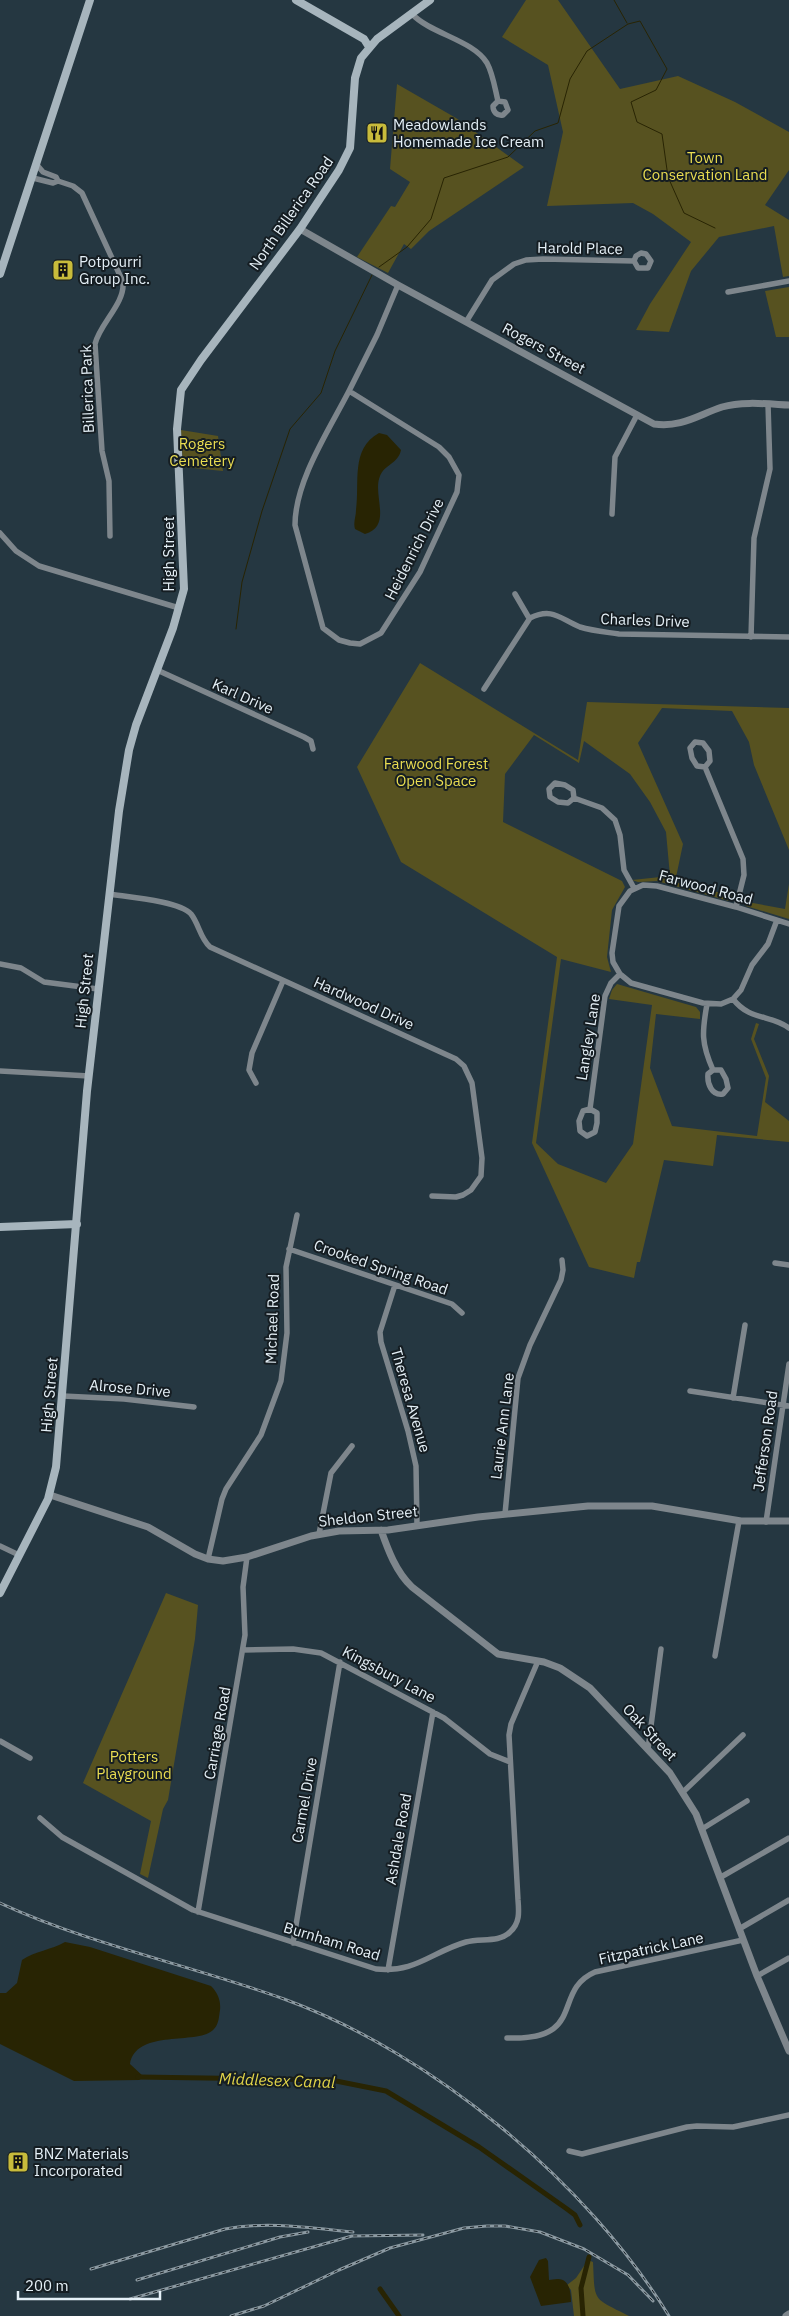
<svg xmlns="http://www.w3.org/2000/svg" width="789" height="2316" font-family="'IBM Plex Sans',sans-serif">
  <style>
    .green { fill: #575220 }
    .water { fill: #282403 }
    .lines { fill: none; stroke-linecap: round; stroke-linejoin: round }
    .stream { stroke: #282403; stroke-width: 1 }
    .canal { stroke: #282403; stroke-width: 5 }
    .minor { stroke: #7e868c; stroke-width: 5.5 }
    .tertiary { stroke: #7e868c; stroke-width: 7 }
    .secondary { stroke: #a7b5bd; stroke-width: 8 }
    .rail-casing { stroke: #8b99a1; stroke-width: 3 }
    .rail { stroke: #151d22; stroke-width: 1; stroke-dasharray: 4; stroke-linecap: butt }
    .labels { text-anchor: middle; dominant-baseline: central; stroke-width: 4; stroke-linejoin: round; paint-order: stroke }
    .poi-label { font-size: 15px; fill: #e5f0f7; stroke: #151d22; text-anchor: start }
    .park-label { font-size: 15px; fill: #eadd51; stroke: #151d22 }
    .street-label { font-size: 15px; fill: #e5f0f7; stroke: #151d22 }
    .water-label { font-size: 16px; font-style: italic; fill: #e4d649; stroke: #151d22 }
  </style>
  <rect width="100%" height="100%" fill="#253741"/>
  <!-- green -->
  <path class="green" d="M 526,0 L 558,0 L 620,89 L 678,76 L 735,102 L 789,132 L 789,170 L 765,205 L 789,220 L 789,276 L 783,277 L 774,226 L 719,237 L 691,271 L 669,332 L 636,330 L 650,304 L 691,242 L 653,214 L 633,203 L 547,206 L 563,132 L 548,65 L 502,37 Z
    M 397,84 L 456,118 L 524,167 L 429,231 L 411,249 L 404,244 L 388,273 L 357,257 L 391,206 L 395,207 L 410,182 L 390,169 Z
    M 789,287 L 789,337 L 776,337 L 765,291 Z
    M 181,430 L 218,436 L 223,471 L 183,467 Z
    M 420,663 L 578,760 L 587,702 L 789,708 L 789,850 L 754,765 L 749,742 L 732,711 L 662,708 L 638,743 L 683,844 L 675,882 L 734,896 L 729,901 L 657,881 L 638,882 L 632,880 L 670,876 L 666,832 L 650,802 L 630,774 L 584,741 L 579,763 L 534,735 L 505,774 L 503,822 L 622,881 L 625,887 L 612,910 L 607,957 L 611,972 L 561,959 L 536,1143 L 558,1164 L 606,1183 L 633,1144 L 652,1005 L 609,999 L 612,990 L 617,984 L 696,1007 L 700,1012 L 700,1019 L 656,1014 L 650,1068 L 672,1126 L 757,1136 L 766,1078 L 751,1039 L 756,1023 L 759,1024 L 754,1039 L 769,1076 L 765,1102 L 789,1121 L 789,1142 L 717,1135 L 713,1166 L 664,1160 L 640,1262 L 637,1262 L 634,1278 L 589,1267 L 532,1143 L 557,957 L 401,862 L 357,767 Z
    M 789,884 L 789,919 L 746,906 L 742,901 L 785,909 Z
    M 166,1593 L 198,1605 L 195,1639 L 168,1800 L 163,1809 L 148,1878 L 140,1874 L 151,1821 L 83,1783 Z
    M 588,2260 L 593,2262 C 595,2303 592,2297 629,2316 L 574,2316 L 571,2290 L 567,2285 L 576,2278 Z"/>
  <!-- water -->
  <path class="water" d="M 379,433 L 387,435 L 401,450 C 398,464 385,464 380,476 C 372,495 393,526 365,534 L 355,529 C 353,522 356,517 356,510 C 360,483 350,449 379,433 Z
    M 65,1942 L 90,1947 L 211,1986 C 218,1993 221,2001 220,2010 C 219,2016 219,2024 214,2029 C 200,2046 136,2028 130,2064 L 144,2077 L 139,2080 L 74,2081 L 0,2044 L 0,1993 L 6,1993 L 17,1983 L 22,1960 C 35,1951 51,1950 65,1942 Z
    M 546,2258 L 548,2261 L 549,2280 C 551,2280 554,2279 557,2279 C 570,2278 571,2294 571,2302 L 541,2306 L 530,2277 L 539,2260 Z"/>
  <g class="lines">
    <!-- stream -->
    <path class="stream" d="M 614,0 L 627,23
      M 379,267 L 407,247 L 431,219 L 444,178 L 508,157 L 535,131 L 558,123 L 570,79 L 587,51 L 628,24 L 640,21 L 667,69 L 656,90 L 631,102 L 637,122 L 662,134 L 668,177 L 684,213 L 715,228
      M 236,629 L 242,582 L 262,511 L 290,429 L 321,393 L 335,351 L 372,275"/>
    <!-- canal -->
    <path class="canal" d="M 138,2077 L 331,2080 L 386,2091 L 479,2147 L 567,2209 L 575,2215 L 580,2225
      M 380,2289 L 399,2316
      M 583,2316 L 581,2288 L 589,2257"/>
    <!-- minor -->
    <path class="minor" d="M 412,14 C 431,34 473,40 487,63 C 493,74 495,89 498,101 L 493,106 C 493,112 497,116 503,115 L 508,110 L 505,102 L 498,101
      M 37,165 L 43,172 L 56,177 L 58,181 L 73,186 L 82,193 L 123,282 C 125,304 100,323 95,344 L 102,451 L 109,481 L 110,536
      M 33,178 L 53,183 L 58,181
      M 728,292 L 789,281
      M 466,322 L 492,280 L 514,264 L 526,260 L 543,259 L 634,261 L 638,268 L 648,268 L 651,261 L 646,254 L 641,253 L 636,256 L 634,261
      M 349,391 C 329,430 295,481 295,525 L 323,628 L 339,640 L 350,643 L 360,644 L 381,633 L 420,572 L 457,492 L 459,475 L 449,457 L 439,447 L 349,391 L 377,335 L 398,285
      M 612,514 L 615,457 L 637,415
      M 0,533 L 16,551 L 39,566 L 179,608
      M 515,594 L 529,618
      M 751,637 L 754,538 L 770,469 L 768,404
      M 157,670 L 304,737 L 311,741 L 313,749
      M 484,689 L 530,618 C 553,607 560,619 580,627 C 593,631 606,632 619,634 L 789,637
      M 705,767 L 697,766 L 692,758 L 690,748 L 695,742 L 703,743 L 709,751 L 710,761 L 705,767 L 743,859 L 744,875 L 736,907
      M 574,798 L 568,803 L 558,802 L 550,797 L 549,789 L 555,783 L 565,785 L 573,790 L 574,798 L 602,808 L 615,820 L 620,835 L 624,870 L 634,888
      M 109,894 C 128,897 179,901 191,914 C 199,924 200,938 210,947 L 456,1059 L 464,1066 L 472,1083 L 482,1158 L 481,1176 L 471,1190 L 463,1195 L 456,1197 L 432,1196
      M 777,920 L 768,944 L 752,965 L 741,990 L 733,999 L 721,1004 L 703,1003 L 631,983 L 620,974 L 613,962 L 612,953 L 619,906 L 630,891 L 643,885 L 657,886 L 736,907 L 789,924
      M 0,964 L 21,968 L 44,982 L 98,989
      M 733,999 C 750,1021 770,1014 789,1028
      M 707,1004 C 702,1032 701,1043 713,1070 L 708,1074 C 707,1084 712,1096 723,1094 L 728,1088 L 726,1079 L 721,1070 L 713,1070
      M 0,1071 L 89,1076
      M 256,1083 L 249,1070 L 252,1053 L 283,981
      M 590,1109 L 597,1113 L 597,1123 L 595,1132 L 587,1136 L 580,1131 L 579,1121 L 583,1111 L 590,1109 L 605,996 L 611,983 L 620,974
      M 289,1249 L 452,1304 L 462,1313
      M 775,1263 L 789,1265
      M 395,1285 L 380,1332 L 381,1342 L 408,1431 L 416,1466 L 417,1525
      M 690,1391 L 789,1406
      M 63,1396 L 124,1399 L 194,1407
      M 733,1398 L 745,1325
      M 505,1514 L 518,1378 L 530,1345 L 561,1280 L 563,1270 L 562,1260
      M 766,1522 L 789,1364
      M 319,1534 L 331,1473 L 352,1446
      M 0,1546 L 19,1555
      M 208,1559 L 222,1499 L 226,1489 L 261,1435 L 281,1381 L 287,1333 L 286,1267 L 297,1215
      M 243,1650 L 293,1649 L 321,1653 L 444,1718 L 490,1754 L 510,1762
      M 715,1656 L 739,1521
      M 0,1741 L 30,1758
      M 648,1749 L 661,1649
      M 683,1792 L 743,1735
      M 40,1818 L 62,1837 L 193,1910 L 376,1969 C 416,1973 431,1952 466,1942 C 481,1938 499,1943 510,1932 C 520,1923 519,1912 518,1900 L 509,1735 L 511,1724 L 538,1661
      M 702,1829 L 747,1801
      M 721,1877 L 789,1838
      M 198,1912 L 245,1635 L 243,1587 L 247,1557
      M 739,1929 L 789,1900
      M 293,1943 L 340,1662
      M 388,1970 L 433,1712
      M 757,1976 L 789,1958
      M 507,2038 C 588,2041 551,1991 595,1972 L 743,1940
      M 569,2151 L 582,2154 L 687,2127 L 697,2126 L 733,2127 L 789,2115"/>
    <!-- tertiary -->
    <path class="tertiary" d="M 300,229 L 398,285 L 654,424 C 681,428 698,415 722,407 C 743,401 768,404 789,405
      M 50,1495 L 148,1527 L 195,1554 L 208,1559 L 223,1561 L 247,1557 L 311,1536 L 339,1531 L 388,1530 L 478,1517 L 588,1506 L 652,1506 L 741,1521 L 789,1521
      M 381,1530 C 388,1550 396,1572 412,1587 L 498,1654 L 544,1662 L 560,1668 L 590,1688 L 670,1773 L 696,1814 L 757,1976 L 789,2051
      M 786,2316 L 789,2314"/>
    <!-- secondary -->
    <path class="secondary" d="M 296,0 L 357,35 L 364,39 L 369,47
      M 0,274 L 90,0
      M 0,1227 L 77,1224
      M 0,1593 L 48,1499 L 56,1467 L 87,1091 L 119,811 L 129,750 L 136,725 L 173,628 L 184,589 L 177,429 L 181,390 L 201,360 L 300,229 L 339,170 L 350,148 L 355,78 L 361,58 L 377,39 L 430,0"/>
    <!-- rail casing -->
    <g class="rail-casing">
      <path id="rail" d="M 0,1903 C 91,1945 190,1965 284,1999 C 432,2053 587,2182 669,2316
        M 91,2269 L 225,2229 C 267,2221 311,2228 353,2232
        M 137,2280 L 280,2237 L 308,2232
        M 130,2299 L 352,2236 L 423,2235
        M 231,2316 L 264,2306 L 339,2270 L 390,2248 L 464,2228 L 487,2226 L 505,2226 L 540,2232 L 584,2249 L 628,2275 L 653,2301"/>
    </g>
    <!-- rail -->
    <use href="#rail" class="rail"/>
  </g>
  <!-- icons -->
  <defs>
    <g id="restaurant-square" transform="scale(1.125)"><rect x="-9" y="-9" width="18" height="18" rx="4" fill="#c8bb3b" stroke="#151d22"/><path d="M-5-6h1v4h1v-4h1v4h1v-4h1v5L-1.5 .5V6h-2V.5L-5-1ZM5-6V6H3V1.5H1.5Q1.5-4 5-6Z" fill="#111"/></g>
    <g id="building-square" transform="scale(1.125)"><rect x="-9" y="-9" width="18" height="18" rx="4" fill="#c8bb3b" stroke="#151d22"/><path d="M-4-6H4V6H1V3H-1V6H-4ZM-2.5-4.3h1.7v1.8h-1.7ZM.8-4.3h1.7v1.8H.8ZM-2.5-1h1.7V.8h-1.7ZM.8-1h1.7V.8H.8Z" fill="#111"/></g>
  </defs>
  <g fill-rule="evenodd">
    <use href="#restaurant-square" x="377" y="133"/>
    <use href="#building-square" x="63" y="270"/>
    <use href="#building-square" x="18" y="2162"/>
  </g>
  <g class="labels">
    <!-- poi labels -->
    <g class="poi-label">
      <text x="393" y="124">Meadowlands<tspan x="393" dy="17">Homemade Ice Cream</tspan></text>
      <text x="79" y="261">Potpourri<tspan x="79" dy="17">Group Inc.</tspan></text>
      <text x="34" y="2153">BNZ Materials<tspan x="34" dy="17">Incorporated</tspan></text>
    </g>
    <!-- park labels -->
    <g class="park-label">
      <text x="705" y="157">Town<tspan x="705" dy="17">Conservation Land</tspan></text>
      <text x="202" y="443">Rogers<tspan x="202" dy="17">Cemetery</tspan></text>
      <text x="436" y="763">Farwood Forest<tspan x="436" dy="17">Open Space</tspan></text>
      <text x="134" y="1756">Potters<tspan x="134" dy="17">Playground</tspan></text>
    </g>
    <!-- street labels -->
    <g class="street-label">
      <text transform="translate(291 213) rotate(-55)">North Billerica Road</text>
      <text transform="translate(580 248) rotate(1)">Harold Place</text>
      <text transform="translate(544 348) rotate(28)">Rogers Street</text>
      <text transform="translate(87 389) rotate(-92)">Billerica Park</text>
      <text transform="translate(414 549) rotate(-63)">Heidenrich Drive</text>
      <text transform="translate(168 554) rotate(-90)">High Street</text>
      <text transform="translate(645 620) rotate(2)">Charles Drive</text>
      <text transform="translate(243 696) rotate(24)">Karl Drive</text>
      <text transform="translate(706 887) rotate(15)">Farwood Road</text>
      <text transform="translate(84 991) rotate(-84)">High Street</text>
      <text transform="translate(364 1003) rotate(24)">Hardwood Drive</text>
      <text transform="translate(588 1037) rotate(-81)">Langley Lane</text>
      <text transform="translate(381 1267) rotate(19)">Crooked Spring Road</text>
      <text transform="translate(272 1319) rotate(-88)">Michael Road</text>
      <text transform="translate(130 1388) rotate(5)">Alrose Drive</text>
      <text transform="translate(49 1395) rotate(-85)">High Street</text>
      <text transform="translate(411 1400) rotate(74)">Theresa Avenue</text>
      <text transform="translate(502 1426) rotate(-83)">Laurie Ann Lane</text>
      <text transform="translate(765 1441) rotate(-82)">Jefferson Road</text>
      <text transform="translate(368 1516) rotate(-6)">Sheldon Street</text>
      <text transform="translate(389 1674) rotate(28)">Kingsbury Lane</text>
      <text transform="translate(650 1732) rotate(47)">Oak Street</text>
      <text transform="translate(217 1733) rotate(-80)">Carriage Road</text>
      <text transform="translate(304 1800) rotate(-80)">Carmel Drive</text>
      <text transform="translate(398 1839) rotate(-80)">Ashdale Road</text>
      <text transform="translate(332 1941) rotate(17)">Burnham Road</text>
      <text transform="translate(651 1948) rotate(-12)">Fitzpatrick Lane</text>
    </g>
    <!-- water labels -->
    <g class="water-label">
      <text transform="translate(277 2080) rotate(2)">Middlesex Canal</text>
    </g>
  </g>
  <!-- scale -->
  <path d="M18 2291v8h142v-8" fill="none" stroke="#e5f0f7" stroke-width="2.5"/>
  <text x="25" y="2291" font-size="15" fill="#e5f0f7" stroke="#151d22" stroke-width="4" paint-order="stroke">200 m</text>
</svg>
